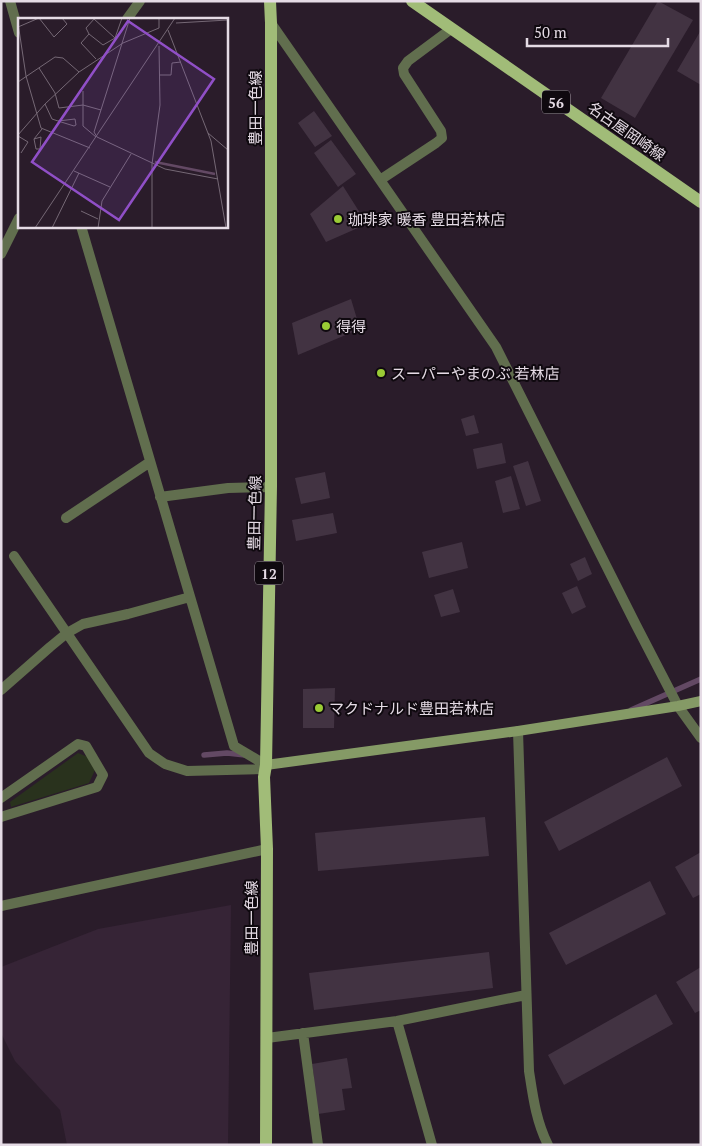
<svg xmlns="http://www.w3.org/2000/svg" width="702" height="1146" font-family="'PT Serif','Noto Sans JP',serif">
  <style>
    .built { fill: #362436 }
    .green { fill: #29321d }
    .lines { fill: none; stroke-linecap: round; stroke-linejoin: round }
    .stream { stroke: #634964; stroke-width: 5.5 }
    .building { fill: #423342 }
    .street { stroke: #616e4e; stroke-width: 10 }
    .secondary { stroke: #859a66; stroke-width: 10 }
    .primary { stroke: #a1bc78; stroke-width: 12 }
    .poi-dot { fill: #9acb35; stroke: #0f090f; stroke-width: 2 }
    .labels { text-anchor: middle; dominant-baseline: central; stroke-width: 4; stroke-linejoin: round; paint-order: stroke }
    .shield { fill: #0f090f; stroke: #a59ca5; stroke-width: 1 }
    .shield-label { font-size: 14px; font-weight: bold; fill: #e5dbe5 }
    .street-label { font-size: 15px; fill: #e5dbe5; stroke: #0f090f }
    .poi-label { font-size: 15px; fill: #e5dbe5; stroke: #0f090f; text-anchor: start }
    .inset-river { fill: none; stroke: #634964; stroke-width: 2.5 }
    .inset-road { fill: none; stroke: #756875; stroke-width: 1 }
    .view { fill: #904fc7; fill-opacity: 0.15; stroke: #904fc7; stroke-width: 2.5 }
    .inset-edge { fill: none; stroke: #e5dbe5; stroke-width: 2.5 }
  </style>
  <rect width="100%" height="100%" fill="#2a1c2a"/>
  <!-- built -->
  <path class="built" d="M 231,905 L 228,1145 L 67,1145 L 60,1110 L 15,1061 L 1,1033 L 1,967 L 98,929 Z"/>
  <!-- green -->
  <path class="green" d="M 78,753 L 88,757 L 95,770 L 89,783 L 11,807 L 10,802 Z"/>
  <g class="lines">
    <!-- stream -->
    <path class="stream" d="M 631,710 L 701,679
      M 204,755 L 227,753 L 245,755"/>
  </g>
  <!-- building -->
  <path class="building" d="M 658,1 L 693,20 L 635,118 L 601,98 Z
    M 701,30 L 701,85 L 677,71 Z
    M 314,111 L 332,136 L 315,147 L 298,123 Z
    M 331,140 L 356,174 L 338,187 L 314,153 Z
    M 343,186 L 367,224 L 326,242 L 310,214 Z
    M 351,299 L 360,329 L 298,355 L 292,323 Z
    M 474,415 L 479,433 L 466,436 L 461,419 Z
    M 502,443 L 506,463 L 477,469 L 473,449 Z
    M 528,461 L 541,501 L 526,506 L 513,466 Z
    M 325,472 L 330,498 L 301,504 L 295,478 Z
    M 511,476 L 520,509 L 503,513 L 495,481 Z
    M 333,513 L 337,533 L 296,541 L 292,520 Z
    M 462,542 L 468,568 L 429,578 L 422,552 Z
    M 585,557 L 592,574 L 578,581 L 570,564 Z
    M 577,586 L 586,607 L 572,614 L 562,593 Z
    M 453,589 L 460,612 L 441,617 L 434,595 Z
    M 335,688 L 334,728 L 303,728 L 303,689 Z
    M 667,757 L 682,786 L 559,851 L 544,822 Z
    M 485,817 L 489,856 L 318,871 L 315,833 Z
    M 701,852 L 701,894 L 693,898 L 675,867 Z
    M 650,881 L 666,914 L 566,965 L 549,933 Z
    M 489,952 L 493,988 L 314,1010 L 309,973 Z
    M 701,967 L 701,1010 L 695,1013 L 676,982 Z
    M 656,994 L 673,1024 L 564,1085 L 548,1055 Z
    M 347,1058 L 352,1088 L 342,1089 L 345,1110 L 318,1114 L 312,1077 L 314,1077 L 312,1064 Z"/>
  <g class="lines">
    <!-- street -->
    <path class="street" d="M 10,1 L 19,33
      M 127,19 L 140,1
      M 271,23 L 496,347 L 636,625 L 678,706 L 701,738
      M 380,180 L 436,143 L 442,138 L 441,131 L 404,74 L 403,68 L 408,61 L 451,29
      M 81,226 L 234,746 L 266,765
      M 1,254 L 19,218
      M 160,497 L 228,488 L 271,487
      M 66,518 L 150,462
      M 14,556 L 149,753 L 165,764 L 187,771 L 265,769
      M 1,690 L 50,647 L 67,633 L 83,624 L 128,614 L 190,597
      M 518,731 L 529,1071 C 533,1097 536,1121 548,1145
      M 1,798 L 78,744 L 86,746 L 103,775 L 97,787 L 1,817
      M 1,906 L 267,849
      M 397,1021 L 432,1145
      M 303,1033 L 318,1145
      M 267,1038 L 397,1021 L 526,995"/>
    <!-- secondary -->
    <path class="secondary" d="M 266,765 L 518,731 L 678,706 L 701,701"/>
    <!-- primary -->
    <path class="primary" d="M 412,1 L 701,202
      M 266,1145 L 267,849 L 264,777 L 266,765 L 271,487 L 271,23 L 270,1"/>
  </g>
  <!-- markers -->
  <g class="poi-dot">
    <circle cx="338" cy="219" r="5"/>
    <circle cx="326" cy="326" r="5"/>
    <circle cx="381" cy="373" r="5"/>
    <circle cx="319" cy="708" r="5"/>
  </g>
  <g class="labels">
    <!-- shield labels -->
    <g class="shield">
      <rect x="542" y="90.5" width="28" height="23" rx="4"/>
      <rect x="255" y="561.5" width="28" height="23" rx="4"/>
    </g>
    <g class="shield-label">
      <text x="556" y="102">56</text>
      <text x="269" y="573">12</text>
    </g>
    <!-- street labels -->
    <g class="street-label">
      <text transform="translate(255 108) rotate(-90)">豊田一色線</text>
      <text transform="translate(627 131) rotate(35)">名古屋岡崎線</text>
      <text transform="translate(254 513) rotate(-89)">豊田一色線</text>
      <text transform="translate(251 918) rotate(-90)">豊田一色線</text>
    </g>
    <!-- poi labels -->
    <g class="poi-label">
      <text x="348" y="219">珈琲家 暖香 豊田若林店</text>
      <text x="336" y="326">得得</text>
      <text x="391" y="373">スーパーやまのぶ 若林店</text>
      <text x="329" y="708">マクドナルド豊田若林店</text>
    </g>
  </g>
  <!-- overview -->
  <g transform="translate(18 18)">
    <rect width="210" height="210" fill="#2a1c2a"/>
    <path class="inset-river" d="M 137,144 L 197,156"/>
    <path class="inset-road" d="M 21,0 L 36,19 L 49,6 L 44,0M 77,0 L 68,10 L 71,16 L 63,25 L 78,41M 112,0 L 76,114 L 79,119 L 147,151 L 200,161M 76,1 L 97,20M 0,5 L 8,58 L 23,110 L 72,130M 158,5 L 210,2M 0,9 L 21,0M 150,12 L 193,123 L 208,210M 71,16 L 85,27 L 97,20 L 104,0M 21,50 L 37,75 L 41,90 L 65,87 L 83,92M 141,57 L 153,57 L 154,45 L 163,44M 0,64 L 37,39 L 45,40 L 61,54M 65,73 L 65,108 L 78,119M 27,86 L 34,101 L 40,103 L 56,108 L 58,107 L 57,101 L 40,103M 190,115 L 210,132M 0,117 L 27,86 L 61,54 L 105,25 L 141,10 L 141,0M 0,118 L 10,124 L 3,135M 16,121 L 23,119 L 22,131 L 18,131 L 16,121 L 24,111M 56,153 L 92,169M 63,193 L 80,201M 17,210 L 157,0M 34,210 L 61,155M 80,210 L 84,183 L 113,136M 134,210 L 134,146 L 142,87 L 141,28"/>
    <path class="view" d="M 110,3 L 196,61 L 101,202 L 14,144 Z"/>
    <rect width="210" height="210" class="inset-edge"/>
  </g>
  <!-- border -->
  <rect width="702" height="1146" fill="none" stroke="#e5dbe5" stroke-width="5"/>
  <!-- scale -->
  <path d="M527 38v8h141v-8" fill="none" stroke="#e5dbe5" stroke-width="2.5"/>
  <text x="534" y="38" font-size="15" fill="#e5dbe5" stroke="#0f090f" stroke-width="4" paint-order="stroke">50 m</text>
</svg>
